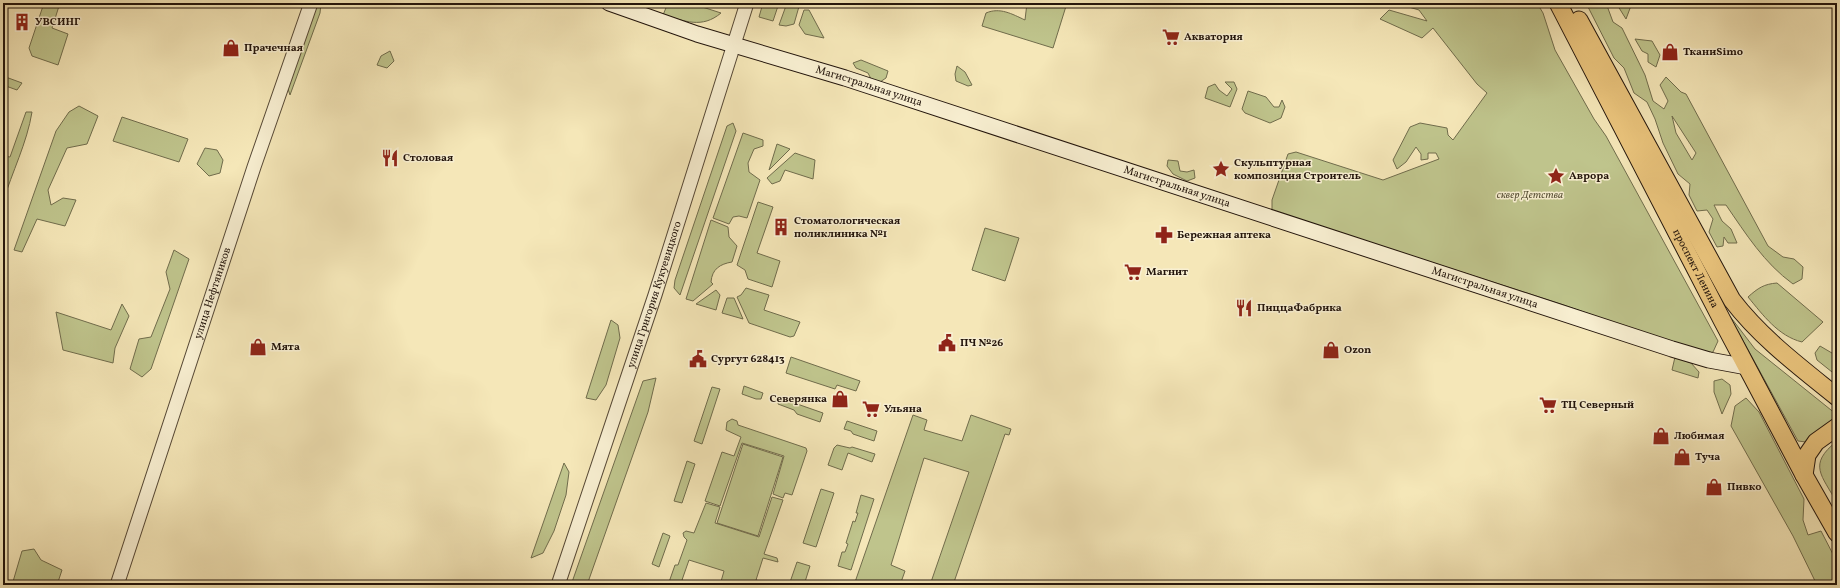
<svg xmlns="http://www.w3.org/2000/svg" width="1840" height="588" font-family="Vollkorn,serif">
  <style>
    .green { fill: #bfc48c; stroke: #706c4c; fill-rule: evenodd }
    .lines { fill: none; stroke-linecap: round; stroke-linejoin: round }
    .tertiary-casing { stroke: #574936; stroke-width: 15 }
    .secondary-casing { stroke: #22140b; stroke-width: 17 }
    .primary-casing { stroke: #22140b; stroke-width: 19 }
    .tertiary { stroke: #f8efd1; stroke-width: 13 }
    .secondary { stroke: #f8efd1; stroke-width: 15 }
    .primary { stroke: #eac47c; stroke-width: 17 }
    .labels { text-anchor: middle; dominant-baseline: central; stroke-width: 3; stroke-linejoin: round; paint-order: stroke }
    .poi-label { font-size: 11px; font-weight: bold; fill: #22140b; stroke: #f8efd1; text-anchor: start }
    .street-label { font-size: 11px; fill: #22140b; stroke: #f8efd1 }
    .park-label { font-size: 11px; font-style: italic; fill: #595238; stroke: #f8efd1 }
  </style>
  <rect width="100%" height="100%" fill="#f5e7b8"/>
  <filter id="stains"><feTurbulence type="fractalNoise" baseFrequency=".005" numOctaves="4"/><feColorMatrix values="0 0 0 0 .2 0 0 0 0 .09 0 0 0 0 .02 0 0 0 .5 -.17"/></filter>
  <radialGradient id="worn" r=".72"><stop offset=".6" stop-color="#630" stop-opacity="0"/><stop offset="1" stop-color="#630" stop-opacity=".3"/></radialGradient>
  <!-- green -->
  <path class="green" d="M 44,3 L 60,3 L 52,28 L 68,34 L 58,65 L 32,56 L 29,48 Z
    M 318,3 L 321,3 L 320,13 L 290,95 L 287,86 Z
    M 668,3 L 690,3 L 721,13 C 702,29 685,21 663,15 Z
    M 763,3 L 779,3 L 773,21 L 759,17 Z
    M 787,3 L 800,3 L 794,24 L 786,26 L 779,25 Z
    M 1027,3 L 1067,3 L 1053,48 L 982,26 L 986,13 C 1000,7 1012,14 1025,20 Z
    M 1395,3 L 1537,3 L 1543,13 L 1555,50 L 1594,119 L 1606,136 L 1718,341 L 1713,352 L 1706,353 L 1678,345 L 1561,304 L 1272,211 L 1272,200 L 1288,154 L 1296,152 L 1383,180 L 1439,159 L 1436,153 L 1428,153 L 1428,159 L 1421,160 L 1421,154 L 1416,147 L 1406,162 L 1397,169 L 1393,160 L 1410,127 L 1420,123 L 1447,128 L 1448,135 L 1453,140 L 1487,93 L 1477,84 L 1433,28 L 1422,38 L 1380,19 L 1389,10 L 1427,21 L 1419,10 Z
    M 1586,3 L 1606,3 L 1613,22 L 1622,28 L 1645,75 L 1653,101 L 1664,109 L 1668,101 L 1660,85 L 1666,77 L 1681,92 L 1686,94 L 1768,246 L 1783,257 L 1794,259 L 1803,267 L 1802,279 L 1793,284 C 1764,263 1746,234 1726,205 L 1714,205 L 1722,221 L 1731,229 L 1737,243 L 1728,243 L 1724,237 L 1723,246 L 1717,247 L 1709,232 L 1713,219 L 1707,210 L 1697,211 L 1689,195 L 1690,184 L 1678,174 L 1663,143 L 1655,119 L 1647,102 L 1634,93 L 1624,68 L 1614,58 ZM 1672,116 L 1696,153 L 1692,160 L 1676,133 Z
    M 1616,3 L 1632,3 L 1626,19 Z
    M 804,10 L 809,10 L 824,38 L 805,34 L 799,25 Z
    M 1635,39 L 1652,41 L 1660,55 L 1656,67 L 1648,62 L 1648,54 L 1642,51 Z
    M 390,51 L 394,61 L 387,68 L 377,65 L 381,56 Z
    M 861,60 L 888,71 L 886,78 L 880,82 L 871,79 L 868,73 L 856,68 L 853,63 Z
    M 957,66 L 965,72 L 972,85 L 968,86 L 956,81 L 955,74 Z
    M 3,76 L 22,83 L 17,90 L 3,85 Z
    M 1225,82 L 1234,82 L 1237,89 L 1230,107 L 1205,98 L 1208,87 L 1215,84 L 1219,90 L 1227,96 L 1232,89 Z
    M 1248,91 L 1266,97 L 1274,107 L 1279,107 L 1282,100 L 1285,107 L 1281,118 L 1270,123 L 1245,113 L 1242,109 Z
    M 79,106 L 98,116 L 87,144 L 67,148 L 48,190 L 51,205 L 63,198 L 76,200 L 65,226 L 37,219 L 22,252 L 14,250 L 56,131 L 69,112 Z
    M 26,112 L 32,112 C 27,143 12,172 3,202 L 3,156 L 10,157 Z
    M 122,117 L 188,139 L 179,162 L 113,141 Z
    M 733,123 L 736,131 L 680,295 L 674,288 L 675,280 L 727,126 Z
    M 743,133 L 763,140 L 763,146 L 754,149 L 748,163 L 749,172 L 760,180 L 747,218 L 739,216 L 733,217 L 729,224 L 713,218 Z
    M 777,144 L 790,149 L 769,170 Z
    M 205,148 L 217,150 L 223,160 L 220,173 L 209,176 L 197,164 Z
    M 795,153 L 815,160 L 813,179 L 785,170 L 780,181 L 772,184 L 767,178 Z
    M 1168,160 L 1178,161 L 1180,171 L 1187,172 L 1194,170 L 1195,178 L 1187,181 L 1173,174 L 1167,166 Z
    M 758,202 L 773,207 L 757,253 L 780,261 L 772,287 L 748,279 L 745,270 L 737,265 Z
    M 711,220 L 728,227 L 729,237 L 737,246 L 732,262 C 720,264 712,269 711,282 L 713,284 L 693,301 L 686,299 Z
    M 985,228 L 1019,238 L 1005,281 L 972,270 Z
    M 174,250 L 189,259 L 151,369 L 142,377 L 130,369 L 139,339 L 151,337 L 170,289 L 166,272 Z
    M 1777,283 L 1823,322 L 1802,342 C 1778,336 1763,315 1748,297 C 1758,288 1764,284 1777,283 Z
    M 746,288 L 769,295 L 764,310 L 800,322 L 794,336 L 790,337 L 749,323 L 737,297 L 741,295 Z
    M 716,290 L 720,295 L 716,310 L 696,304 Z
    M 727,298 L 734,298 L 743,319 L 722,313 Z
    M 122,304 L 129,316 L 115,348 L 113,363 L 63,350 L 56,312 L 111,330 Z
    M 1729,315 L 1755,349 L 1836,414 L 1834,419 L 1806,442 L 1798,441 Z
    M 611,320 L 618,325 L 620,338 L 606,385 L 596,400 L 586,398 Z
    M 1820,346 L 1837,356 L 1837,376 L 1817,360 L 1815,353 Z
    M 791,357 L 860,381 L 856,391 L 837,385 L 835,389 L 786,373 Z
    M 1675,357 L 1691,363 L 1699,372 L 1698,378 L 1672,370 Z
    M 656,378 L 648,412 L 587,585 L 571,585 L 643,381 Z
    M 1722,379 L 1730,385 L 1731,394 L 1722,414 L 1714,392 L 1714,381 Z
    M 744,386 L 763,393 L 761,399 L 756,399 L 742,394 Z
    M 712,387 L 720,389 L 702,444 L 694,441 Z
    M 780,398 L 823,413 L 820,422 L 797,414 L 794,410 L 778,404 Z
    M 1746,398 L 1759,412 L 1804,499 L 1803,520 L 1808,535 L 1821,531 L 1837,562 L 1837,585 L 1817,585 L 1793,536 L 1731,426 L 1735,406 Z
    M 913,415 L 927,420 L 924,430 L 962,441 L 971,415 L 1011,429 L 1009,435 L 1005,434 L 953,585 L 930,585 L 969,472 L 924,458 L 891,565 L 905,571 L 900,585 L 854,585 Z
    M 732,419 L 737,421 L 738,425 L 806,448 L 807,451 L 792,495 L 785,493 L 783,498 L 773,494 L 784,456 L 742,443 L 720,506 L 705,501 L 722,452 L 734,456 L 741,437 L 726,430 L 727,422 Z
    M 847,421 L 877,431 L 874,441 L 853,434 L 851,431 L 844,429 Z
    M 1837,441 L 1837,503 C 1822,475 1807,465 1837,441 Z
    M 743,444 L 783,457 L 758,536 L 717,523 Z
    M 837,445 L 850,448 L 852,447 L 875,454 L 872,462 L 848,453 L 842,470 L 828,465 L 834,448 Z
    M 687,461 L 695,464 L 682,503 L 674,501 Z
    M 564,463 L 569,472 L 566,495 L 554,531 L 543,553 L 531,558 Z
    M 821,489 L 834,493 L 816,547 L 803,543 Z
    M 861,495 L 874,499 L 851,570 L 838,566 L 842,552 L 845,552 L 848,544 L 846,543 L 853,521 L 855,522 L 858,513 L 856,513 Z
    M 772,497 L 783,500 L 764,554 L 777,558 L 778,562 L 763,558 L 756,580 L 768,583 L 767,585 L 720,585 L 724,571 L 689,560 L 682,580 L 694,585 L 668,585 L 675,565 L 678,565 L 687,540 L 684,537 L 683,533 L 686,531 L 694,533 L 706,503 L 720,507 L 715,523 L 759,537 Z
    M 663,533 L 670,536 L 659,567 L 652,564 Z
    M 34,549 L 41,560 L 62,570 L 57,585 L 12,585 L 22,551 Z
    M 797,562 L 810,566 L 804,585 L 789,585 Z"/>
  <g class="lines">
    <!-- tertiary casing -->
    <g class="tertiary-casing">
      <g id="tertiary">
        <path id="s1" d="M 117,585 L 254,167 L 311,3"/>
        <path id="s2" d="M 558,585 L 655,295 L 747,3"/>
      </g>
    </g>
    <!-- secondary casing -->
    <g class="secondary-casing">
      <g id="secondary">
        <path id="s3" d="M 609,3 L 697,34 L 845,78 L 1672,349 L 1709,360 L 1747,367"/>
      </g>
    </g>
    <!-- primary casing -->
    <g class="primary-casing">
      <g id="primary">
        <path id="s4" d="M 1558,3 L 1723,322 L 1804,475 L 1837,533"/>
        <path d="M 1579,20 L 1732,300 C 1761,338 1800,367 1837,397"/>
        <path d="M 1804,475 L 1807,455 L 1816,442 L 1837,427"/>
      </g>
    </g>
    <!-- tertiary -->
    <use href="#tertiary" class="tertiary"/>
    <!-- secondary -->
    <use href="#secondary" class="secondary"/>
    <!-- primary -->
    <use href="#primary" class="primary"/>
  </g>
  <!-- icons -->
  <defs>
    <g id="building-bare" transform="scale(1.38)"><path d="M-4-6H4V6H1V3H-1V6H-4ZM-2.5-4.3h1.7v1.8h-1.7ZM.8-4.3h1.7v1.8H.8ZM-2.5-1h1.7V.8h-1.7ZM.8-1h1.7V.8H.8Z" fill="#8f2418" stroke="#f8efd1" stroke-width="2.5" paint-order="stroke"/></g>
    <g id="supermarket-bare" transform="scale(1.38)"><path d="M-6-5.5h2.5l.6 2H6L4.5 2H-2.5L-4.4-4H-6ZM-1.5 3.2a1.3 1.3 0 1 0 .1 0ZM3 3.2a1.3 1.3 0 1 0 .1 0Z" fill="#8f2418" stroke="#f8efd1" stroke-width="2.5" paint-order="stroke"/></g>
    <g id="shop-bare" transform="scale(1.38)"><path d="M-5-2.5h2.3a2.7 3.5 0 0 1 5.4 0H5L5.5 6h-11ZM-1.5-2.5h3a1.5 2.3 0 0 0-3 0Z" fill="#8f2418" stroke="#f8efd1" stroke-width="2.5" paint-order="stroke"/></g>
    <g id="restaurant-bare" transform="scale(1.38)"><path d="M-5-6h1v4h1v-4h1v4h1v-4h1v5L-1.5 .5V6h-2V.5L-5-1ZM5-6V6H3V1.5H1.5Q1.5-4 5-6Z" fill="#8f2418" stroke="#f8efd1" stroke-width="2.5" paint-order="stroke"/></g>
    <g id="sight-bare" transform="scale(1.38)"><path d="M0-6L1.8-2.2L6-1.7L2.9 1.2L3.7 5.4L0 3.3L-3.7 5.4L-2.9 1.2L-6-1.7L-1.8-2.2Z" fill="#8f2418" stroke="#f8efd1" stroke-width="2.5" paint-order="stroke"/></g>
    <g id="pharmacy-bare" transform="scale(1.38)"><path d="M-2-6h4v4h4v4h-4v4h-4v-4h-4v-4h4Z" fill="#8f2418" stroke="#f8efd1" stroke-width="2.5" paint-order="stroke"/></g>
    <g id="civic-bare" transform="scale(1.38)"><path d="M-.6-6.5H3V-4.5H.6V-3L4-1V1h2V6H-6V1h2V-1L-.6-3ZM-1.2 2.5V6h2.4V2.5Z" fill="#8f2418" stroke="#f8efd1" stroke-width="2.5" paint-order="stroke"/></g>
  </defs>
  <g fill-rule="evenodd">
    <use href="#building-bare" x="22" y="22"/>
    <use href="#supermarket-bare" x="1171" y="37"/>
    <use href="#shop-bare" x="231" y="48"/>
    <use href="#shop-bare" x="1670" y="52"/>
    <use href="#restaurant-bare" x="390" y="158"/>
    <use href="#sight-bare" x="1221" y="169"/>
    <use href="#sight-bare" x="1556" y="176"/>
    <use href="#building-bare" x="781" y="227"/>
    <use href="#pharmacy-bare" x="1164" y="235"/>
    <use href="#supermarket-bare" x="1133" y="272"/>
    <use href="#restaurant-bare" x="1244" y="308"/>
    <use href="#civic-bare" x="947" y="343"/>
    <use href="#shop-bare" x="258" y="347"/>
    <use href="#shop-bare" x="1331" y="350"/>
    <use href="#civic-bare" x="698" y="359"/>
    <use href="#shop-bare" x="840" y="399"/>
    <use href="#supermarket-bare" x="1548" y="405"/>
    <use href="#supermarket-bare" x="871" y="409"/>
    <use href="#shop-bare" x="1661" y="436"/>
    <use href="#shop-bare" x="1682" y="457"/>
    <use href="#shop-bare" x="1714" y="487"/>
  </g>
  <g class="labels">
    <!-- poi labels -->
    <g class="poi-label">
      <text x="35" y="22">УВСИНГ</text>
      <text x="1184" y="37">Акватория</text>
      <text x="244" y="48">Прачечная</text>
      <text x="1683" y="52">ТканиSimo</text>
      <text x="403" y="158">Столовая</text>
      <text x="1234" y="163">Скульптурная<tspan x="1234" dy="13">композиция Строитель</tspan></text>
      <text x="1569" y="176">Аврора</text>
      <text x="794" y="221">Стоматологическая<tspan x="794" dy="13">поликлиника №1</tspan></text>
      <text x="1177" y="235">Бережная аптека</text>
      <text x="1146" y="272">Магнит</text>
      <text x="1257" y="308">ПиццаФабрика</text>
      <text x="960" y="343">ПЧ №26</text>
      <text x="271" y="347">Мята</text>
      <text x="1344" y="350">Ozon</text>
      <text x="711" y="359">Сургут 628413</text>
      <text x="827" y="399" text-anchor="end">Северянка</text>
      <text x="1561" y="405">ТЦ Северный</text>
      <text x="884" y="409">Ульяна</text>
      <text x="1674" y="436">Любимая</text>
      <text x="1695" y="457">Туча</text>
      <text x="1727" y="487">Пивко</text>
    </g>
    <!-- street labels -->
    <g class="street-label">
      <text stroke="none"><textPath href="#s3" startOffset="273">Магистральная улица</textPath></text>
      <text stroke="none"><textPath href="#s3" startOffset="597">Магистральная улица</textPath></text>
      <text stroke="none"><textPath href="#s4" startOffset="299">проспект Ленина</textPath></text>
      <text stroke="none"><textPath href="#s3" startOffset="921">Магистральная улица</textPath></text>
      <text stroke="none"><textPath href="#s1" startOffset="307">улица Нефтяников</textPath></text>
      <text stroke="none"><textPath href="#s2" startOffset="306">улица Григория Кукуевицкого</textPath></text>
    </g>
    <!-- park labels -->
    <g class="park-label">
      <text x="1530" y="195">сквер Детства</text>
    </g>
  </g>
  <!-- margin -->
  <rect width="1840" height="588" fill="none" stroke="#f5e7b8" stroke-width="16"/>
  <rect x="4" y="4" width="1832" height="580" fill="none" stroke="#22140b" stroke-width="2"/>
  <rect x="8" y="8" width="1824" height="572" fill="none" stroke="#22140b"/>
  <rect width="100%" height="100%" filter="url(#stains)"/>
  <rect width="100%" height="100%" fill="url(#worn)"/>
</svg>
